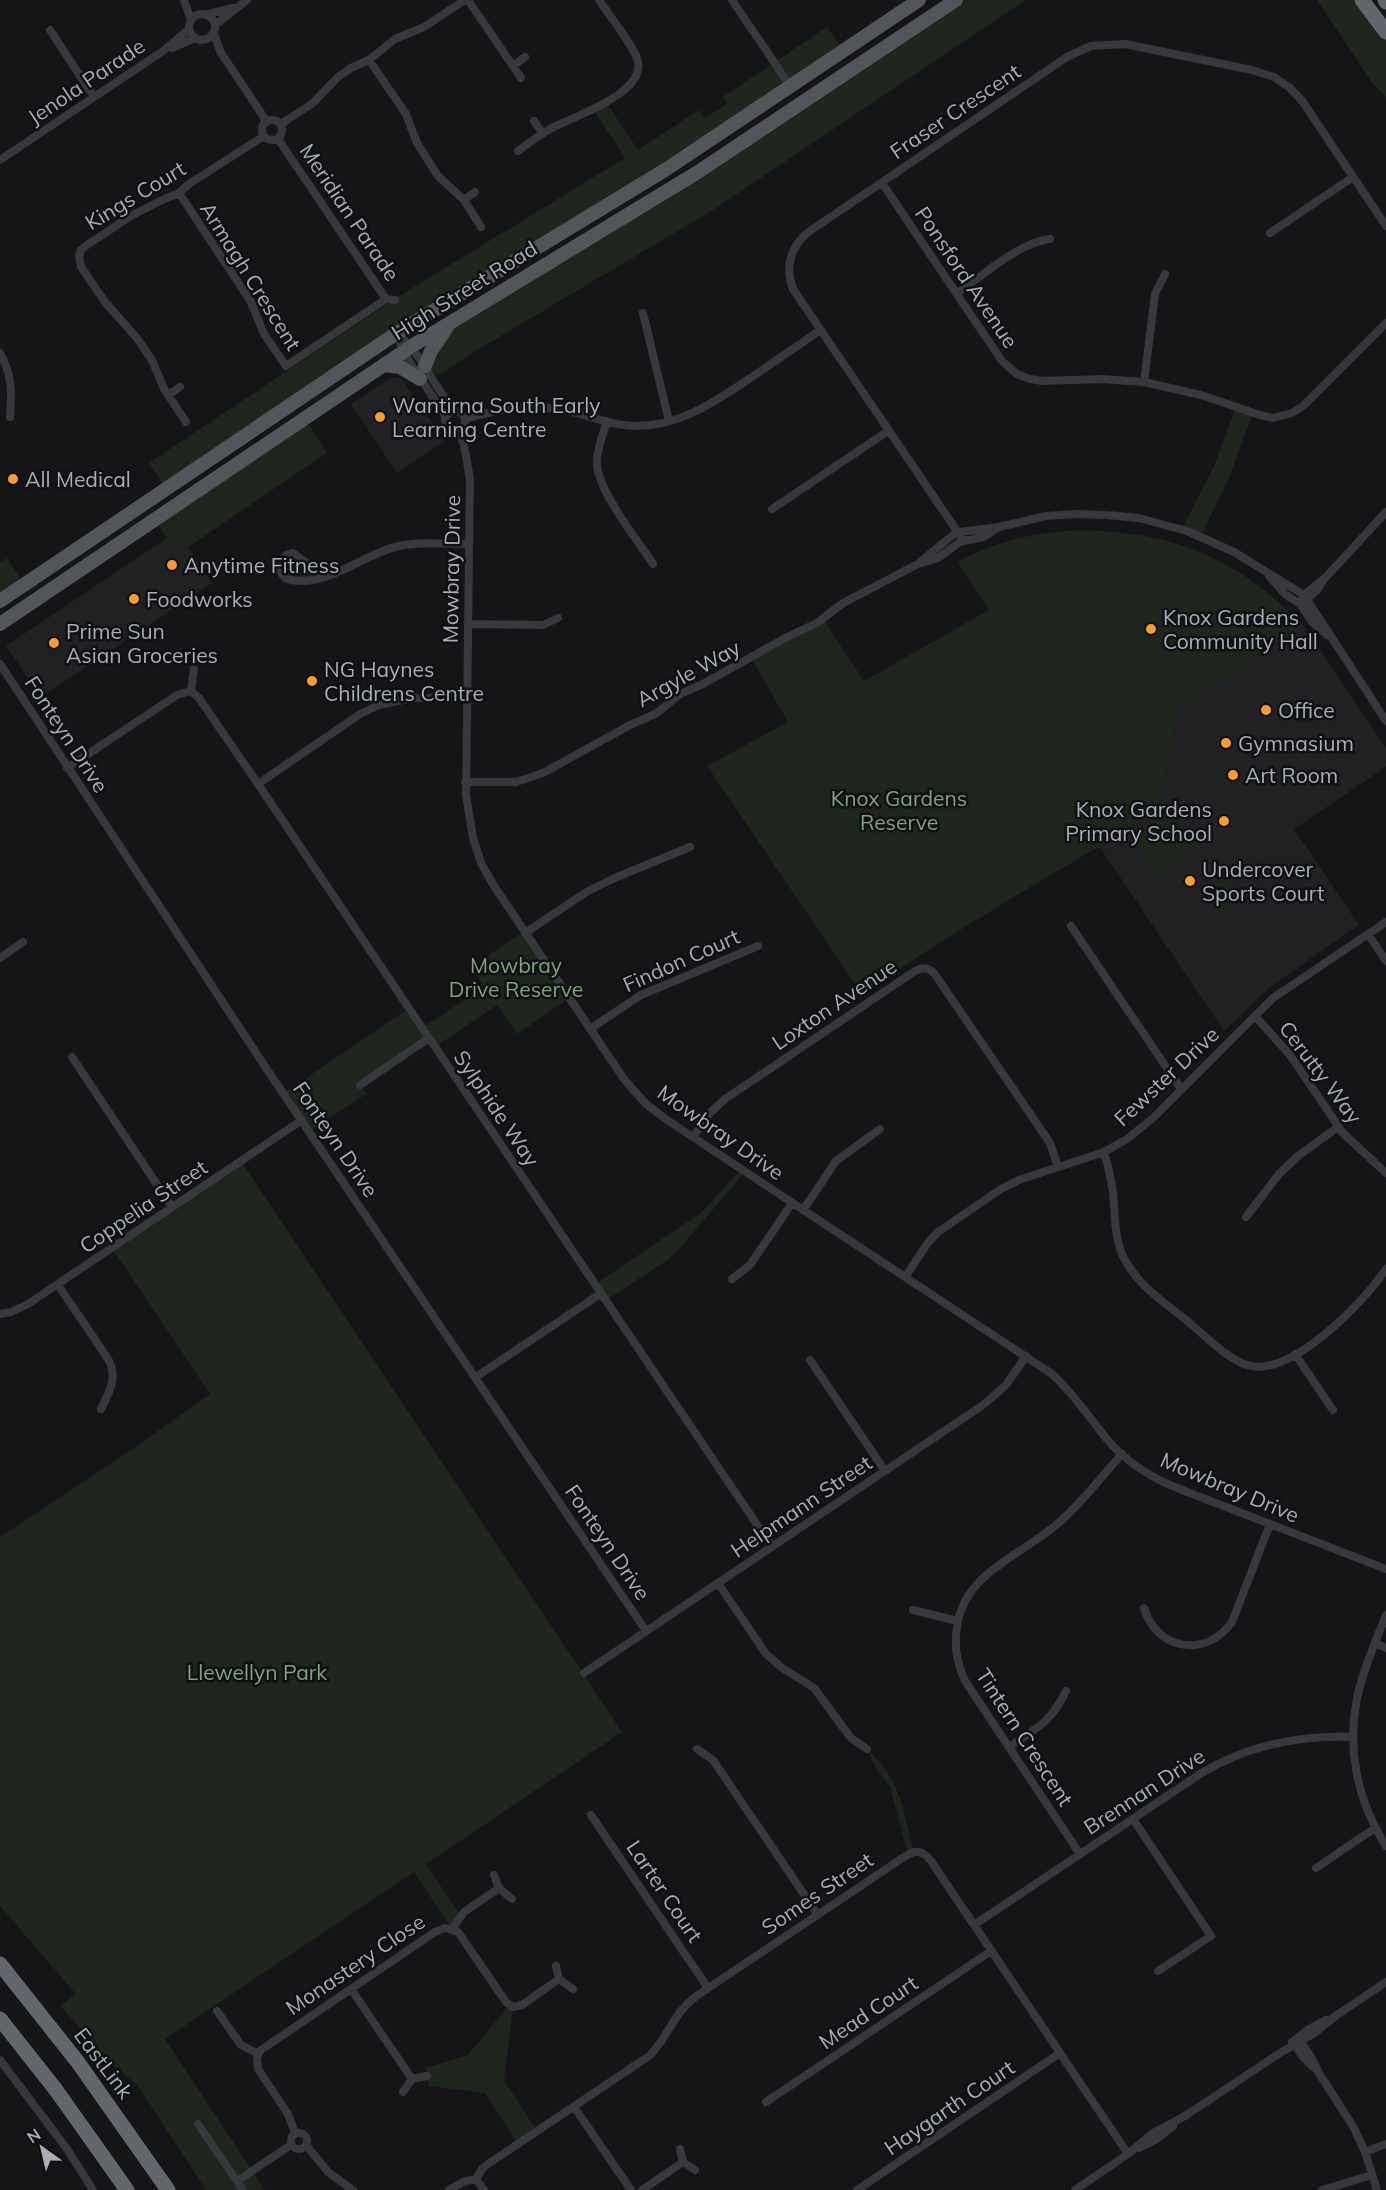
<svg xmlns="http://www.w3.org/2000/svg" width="1386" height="2190" font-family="Mulish,sans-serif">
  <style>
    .built { fill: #212124 }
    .green { fill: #1d251d }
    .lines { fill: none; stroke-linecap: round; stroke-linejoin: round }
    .street { stroke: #36383c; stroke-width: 8 }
    .primary { stroke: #52555b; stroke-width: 14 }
    .highway { stroke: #62666d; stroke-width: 15 }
    .poi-dot { fill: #f79c2d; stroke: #101012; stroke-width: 2 }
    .labels { text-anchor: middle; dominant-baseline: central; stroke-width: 5; stroke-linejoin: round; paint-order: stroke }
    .street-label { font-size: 21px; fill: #a7aeb8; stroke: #101012 }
    .poi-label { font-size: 21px; fill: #a7aeb8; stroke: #101012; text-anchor: start }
    .park-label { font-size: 21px; fill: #7fa37d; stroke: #101012 }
  </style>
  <rect width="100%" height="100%" fill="#151517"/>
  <!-- built -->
  <path class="built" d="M 392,377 L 402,379 L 444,441 L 397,473 L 351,404 Z
    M 167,538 L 188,547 L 212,583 L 41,697 L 6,646 Z
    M 1303,625 L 1386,748 L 1386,767 L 1294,829 L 1359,925 L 1269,988 L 1224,1031 L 1099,846 L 1160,811 L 1178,709 Z"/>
  <!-- green -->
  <path class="green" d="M 956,0 L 1026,0 L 713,210 L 472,353 L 443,373 L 430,374 L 427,360 L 440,336 Z
    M 1317,0 L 1362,0 L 1386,32 L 1386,97 L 1373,84 Z
    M 827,27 L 843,51 L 166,489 L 149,463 L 401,295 L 625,158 L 594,110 L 606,102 L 638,150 L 699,110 L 705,118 L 727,104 L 723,97 Z
    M 1236,406 L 1253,412 L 1229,478 L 1201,536 L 1182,529 L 1214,466 Z
    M 304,418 L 327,453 L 188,547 L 167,538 L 155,520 Z
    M 1079,530 C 1174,532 1236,557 1303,625 L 1178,709 L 1160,811 C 1059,870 958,928 862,994 L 707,766 L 788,722 L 751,658 L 823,619 L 864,681 L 989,610 L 957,562 C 999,540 1032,533 1079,530 Z
    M 299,556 L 321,578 L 285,578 L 279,561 Z
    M 7,558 L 24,585 L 0,601 L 0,563 Z
    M 1170,810 L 1197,850 L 1158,877 L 1131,837 Z
    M 1225,880 L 1240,903 L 1223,914 L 1208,891 Z
    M 524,931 L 569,998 L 517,1034 L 497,1005 L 435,1047 L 429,1039 L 361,1086 L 366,1094 L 310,1131 L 284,1093 L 409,1008 L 422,1028 L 484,987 L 471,967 Z
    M 241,1161 L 622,1732 L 426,1864 L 460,1915 L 452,1929 L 414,1872 L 165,2039 L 265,2190 L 206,2190 L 138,2086 L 115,2067 L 60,2006 L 76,1994 L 0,1906 L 0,1537 L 131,1450 L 210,1394 L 112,1248 Z
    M 741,1169 L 745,1172 L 680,1248 L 669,1259 L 605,1301 L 594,1285 L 702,1212 Z
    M 867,1749 C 901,1781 903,1808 913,1851 L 908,1854 L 890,1787 L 874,1765 Z
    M 509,2005 L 513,2007 L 504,2080 L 537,2131 L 518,2144 L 485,2093 L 429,2086 L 425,2068 L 468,2055 Z"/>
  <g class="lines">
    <!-- street -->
    <path class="street" d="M 184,0 L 191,20
      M 468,0 L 521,78
      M 732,0 L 790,86
      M189 27a13 13 0 1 1 26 0a13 13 0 1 1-26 0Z
      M 208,14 L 233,8
      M 215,25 L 247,0
      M 50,30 L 94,97
      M 214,34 L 221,53 L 267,122
      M 172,48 L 195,38
      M 369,60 L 406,114 L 417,143 L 438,176 L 464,200 L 481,227
      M 513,66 L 525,57
      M262 130a10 10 0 1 1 20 0a10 10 0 1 1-20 0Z
      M 534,121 L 543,134
      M 281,124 L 313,103 L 338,77 L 351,68 L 369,60 L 395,39 L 424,27 L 465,0
      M 278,139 L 386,299 L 395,300
      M 518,151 C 529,143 540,134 552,128 C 574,116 644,94 638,62 C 635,47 608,14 599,0
      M 0,160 L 163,51 L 189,29
      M 882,183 L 1002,361 L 1017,374 L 1030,379 L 1043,381 L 1101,379 L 1144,382 L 1201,395 L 1260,415 L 1273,418 L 1292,413 L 1303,406 L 1386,323
      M 179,193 L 251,302 L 264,334 L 286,366 L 386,299
      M 464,200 L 475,192
      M 1270,233 L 1353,177
      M 957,293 C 984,275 1018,243 1050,239
      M 643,313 L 669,421
      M 397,333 C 425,357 432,387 456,411
      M 397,333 L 403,352 L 446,417
      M 0,353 C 12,374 12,393 10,417
      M 1144,382 L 1155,294 L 1165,274
      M 168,395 L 180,387
      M445 421a10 10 0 1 1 20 0a10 10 0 1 1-20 0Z
      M 465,419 C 499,409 532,403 569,411 C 591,416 613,426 636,426 C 681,426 716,401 752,377 C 775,361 798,346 820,330
      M 607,421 C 603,434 597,449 597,462 C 597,491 637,539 653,564
      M 186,422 L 164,389 L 152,360 L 136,337 L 105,302 L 81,267 L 79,255 L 81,250 L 87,245 L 131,216 L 162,200 L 179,193 L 189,184 L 264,136
      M 459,430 L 464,445 L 470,479 L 466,795 L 473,838 L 481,863 L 494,886 L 624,1079 L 645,1103 L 667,1120 L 1052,1374 C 1073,1393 1088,1416 1106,1438 C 1124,1460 1150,1477 1177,1488 L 1386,1569
      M 772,509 L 888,431
      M 963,540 L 793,289 C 785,268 790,248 807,233 L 1067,57 L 1091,46 L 1125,44 L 1252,70 L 1274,77 L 1290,88 L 1303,102 L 1386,226
      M 920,562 L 953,535 L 959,532 L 999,527 L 1046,516 L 1077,514 L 1107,515 L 1139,518 L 1187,531 L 1234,552 L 1304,595 L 1386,721
      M 329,574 L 315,569 L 293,553 L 286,555 L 278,563 L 279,570 L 285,578 C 322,592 364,553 399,546 C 421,541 446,544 469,544
      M 1269,576 L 1285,594 L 1300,604 L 1313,623 L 1327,635
      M 1304,602 L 1318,589 L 1323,581
      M 1300,604 L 1304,595 L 1327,576 L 1386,512
      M 468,624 L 543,625 L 558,618
      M 0,664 L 268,1071 L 646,1631
      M 191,691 L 199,698 L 258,784 L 772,1547
      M 67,768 L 177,695 L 191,691 L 194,669
      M 465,782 L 516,782 L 543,773 L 630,725 L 657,713 L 680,694 L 703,684 L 787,637 L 817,623 L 843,603 L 918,564 L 938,558 L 960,542 L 983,537 L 999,527
      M 258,784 L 360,714 L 379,705 L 412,698 L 466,698
      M 1071,926 L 1181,1089
      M 525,933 L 588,891 L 617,877 L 690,847
      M 1368,934 L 1386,961
      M 0,958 L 23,942
      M 1255,1016 L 1290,1055 L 1343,1133 L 1386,1173
      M 590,1029 L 641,995 L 758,946
      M 72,1057 L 172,1207
      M 360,1085 L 429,1038
      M 693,1137 L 709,1114 L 725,1099 L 915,971 C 922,967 928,967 934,973 L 1050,1143 L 1058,1167
      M 1104,1152 C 1108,1165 1111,1178 1113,1192 C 1115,1213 1114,1234 1122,1254 C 1134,1282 1162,1301 1185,1319 C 1202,1333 1227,1359 1247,1365 C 1290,1379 1364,1302 1386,1269
      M 803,1210 L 836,1161 L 880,1129
      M 1246,1217 L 1279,1174 L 1298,1156 L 1338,1127
      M 905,1277 L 927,1244 L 938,1232 L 1001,1189 L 1019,1180 L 1104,1152 L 1127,1139 L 1153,1118 L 1273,998 L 1386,922
      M 732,1279 L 750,1265 L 792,1203
      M 58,1285 L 108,1359 C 118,1377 110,1391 101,1409
      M 0,1314 L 11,1312 L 28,1304 L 302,1120
      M 1295,1354 L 1333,1410
      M 810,1360 L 885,1471
      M 476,1377 L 600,1294
      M 718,1583 L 766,1654 L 781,1667 L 814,1688 L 851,1738 L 867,1749
      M 1144,1608 C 1157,1651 1207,1658 1232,1622 L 1270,1524
      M 913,1610 L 958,1621
      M 1386,1615 C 1376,1641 1364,1667 1358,1694 C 1346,1747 1357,1801 1386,1846
      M 1375,1643 L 1386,1648
      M 584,1673 L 983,1405 L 1006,1385 L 1026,1356
      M 1009,1747 C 1036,1729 1052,1721 1066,1691
      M 697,1749 L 713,1760 L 818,1915
      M 591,1815 L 708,1988
      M 1133,1819 L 1211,1936 L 1158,1971
      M 1080,1854 L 965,1681 C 957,1664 954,1646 957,1627 C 964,1573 1020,1556 1056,1525 C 1081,1504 1101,1477 1122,1454
      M 1316,1868 L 1375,1828
      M 494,1875 L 499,1888 L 512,1899
      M 974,1925 L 1200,1774 C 1246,1746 1299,1735 1353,1737
      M 452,1929 L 464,1912 L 499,1888
      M 556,1966 L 559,1979 L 573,1989
      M 351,1989 L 412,2079
      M 217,2011 L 241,2045 L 259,2054
      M 1295,2040 C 1296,2052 1306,2060 1314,2068
      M 1299,2040 L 1310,2055 L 1319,2073 L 1354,2128 L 1365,2152 L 1377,2190
      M 1292,2042 L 1309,2029 L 1326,2020
      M 0,2060 L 67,2149 L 93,2190
      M 403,2092 L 412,2079 L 427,2076
      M 766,2102 L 991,1951
      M 574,2107 L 631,2190
      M 198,2124 L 243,2190
      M291 2141a8 8 0 1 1 16 0a8 8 0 1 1-16 0Z
      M 295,2133 L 288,2114 L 258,2069 L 257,2058 L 261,2050 L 435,1932 L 445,1928 L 458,1932 L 506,2002 L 513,2007 L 522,2005 L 559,1979
      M 306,2145 L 328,2172 L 353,2190
      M 1139,2148 L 1157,2139 L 1173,2126
      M 680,2149 L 683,2162 L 695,2170
      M 1365,2152 L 1386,2144
      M 476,2179 L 484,2190
      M 237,2181 L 291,2145
      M 449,2190 L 463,2182 L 476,2179 L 482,2169 L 488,2164 L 649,2056 C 668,2038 672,2015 695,1997 L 901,1859 C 914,1850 921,1848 931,1861 L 1128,2154
      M 642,2190 L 683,2162
      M 857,2190 L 1060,2053
      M 1075,2190 L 1128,2154 L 1153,2133 L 1185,2116 L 1280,2053 L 1313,2034 L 1337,2015 L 1386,1982
      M 1322,2190 L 1372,2175"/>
    <!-- primary -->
    <path class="primary" d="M 384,365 L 400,367 L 420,379
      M 425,366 L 431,351 L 447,327
      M 0,601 L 397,333 L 665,170 L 919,0
      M 0,624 L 412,346 L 698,172 L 956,0"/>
    <!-- highway -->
    <path class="highway" d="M 1362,0 L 1386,32
      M 1385,0 L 1386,2
      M 0,1964 L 77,2061 L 168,2190
      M 0,2019 L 56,2090 L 127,2190"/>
  </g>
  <!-- markers -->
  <g class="poi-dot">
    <circle cx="380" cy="417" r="6"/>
    <circle cx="13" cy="479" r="6"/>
    <circle cx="172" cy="565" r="6"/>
    <circle cx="134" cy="599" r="6"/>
    <circle cx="1151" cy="629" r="6"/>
    <circle cx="54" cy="643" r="6"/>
    <circle cx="312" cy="681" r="6"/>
    <circle cx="1266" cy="710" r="6"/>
    <circle cx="1226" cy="743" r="6"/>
    <circle cx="1233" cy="775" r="6"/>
    <circle cx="1224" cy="821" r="6"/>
    <circle cx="1190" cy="881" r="6"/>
  </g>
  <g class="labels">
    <!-- street labels -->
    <g class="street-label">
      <text transform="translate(86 81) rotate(-34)">Jenola Parade</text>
      <text transform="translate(955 111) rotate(-34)">Fraser Crescent</text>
      <text transform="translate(135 195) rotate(-31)">Kings Court</text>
      <text transform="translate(350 212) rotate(56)">Meridian Parade</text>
      <text transform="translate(251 276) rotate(58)">Armagh Crescent</text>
      <text transform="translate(967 277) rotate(56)">Ponsford Avenue</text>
      <text transform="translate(464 290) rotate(-32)">High Street Road</text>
      <text transform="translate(451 569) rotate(-89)">Mowbray Drive</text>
      <text transform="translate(688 673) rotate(-29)">Argyle Way</text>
      <text transform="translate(67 734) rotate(57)">Fonteyn Drive</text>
      <text transform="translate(681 960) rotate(-24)">Findon Court</text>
      <text transform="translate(834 1004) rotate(-34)">Loxton Avenue</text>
      <text transform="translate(1321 1072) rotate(53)">Cerutty Way</text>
      <text transform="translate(1166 1076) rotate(-43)">Fewster Drive</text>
      <text transform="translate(497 1108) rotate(56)">Sylphide Way</text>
      <text transform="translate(721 1132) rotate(35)">Mowbray Drive</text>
      <text transform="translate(336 1139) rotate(56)">Fonteyn Drive</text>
      <text transform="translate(143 1206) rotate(-34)">Coppelia Street</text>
      <text transform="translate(1230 1487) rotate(23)">Mowbray Drive</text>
      <text transform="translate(801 1506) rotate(-34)">Helpmann Street</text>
      <text transform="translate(608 1542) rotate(56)">Fonteyn Drive</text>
      <text transform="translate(1025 1737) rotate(57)">Tintern Crescent</text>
      <text transform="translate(1144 1791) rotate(-33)">Brennan Drive</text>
      <text transform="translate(665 1891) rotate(56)">Larter Court</text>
      <text transform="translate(817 1893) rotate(-34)">Somes Street</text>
      <text transform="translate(355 1964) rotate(-34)">Monastery Close</text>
      <text transform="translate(868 2012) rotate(-34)">Mead Court</text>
      <text transform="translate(104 2063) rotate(53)">EastLink</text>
      <text transform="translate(949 2107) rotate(-34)">Haygarth Court</text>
    </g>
    <!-- poi labels -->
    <g class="poi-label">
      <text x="392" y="405">Wantirna South Early<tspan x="392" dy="24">Learning Centre</tspan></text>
      <text x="25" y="479">All Medical</text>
      <text x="184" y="565">Anytime Fitness</text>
      <text x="146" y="599">Foodworks</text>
      <text x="1163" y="617">Knox Gardens<tspan x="1163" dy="24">Community Hall</tspan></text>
      <text x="66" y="631">Prime Sun<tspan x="66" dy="24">Asian Groceries</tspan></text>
      <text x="324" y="669">NG Haynes<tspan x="324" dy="24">Childrens Centre</tspan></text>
      <text x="1278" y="710">Office</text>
      <text x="1238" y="743">Gymnasium</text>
      <text x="1245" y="775">Art Room</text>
      <text x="1212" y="809" text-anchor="end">Knox Gardens<tspan x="1212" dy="24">Primary School</tspan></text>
      <text x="1202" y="869">Undercover<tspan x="1202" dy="24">Sports Court</tspan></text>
    </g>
    <!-- park labels -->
    <g class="park-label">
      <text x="899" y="798">Knox Gardens<tspan x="899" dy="24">Reserve</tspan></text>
      <text x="516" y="965">Mowbray<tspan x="516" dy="24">Drive Reserve</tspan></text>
      <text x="257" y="1672">Llewellyn Park</text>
    </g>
  </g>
  <!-- north arrow -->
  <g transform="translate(42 2148) rotate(326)" stroke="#101012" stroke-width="4.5" paint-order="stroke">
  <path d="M0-4.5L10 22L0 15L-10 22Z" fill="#a7aeb8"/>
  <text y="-9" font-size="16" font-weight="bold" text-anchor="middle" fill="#a7aeb8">N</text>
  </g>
</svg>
